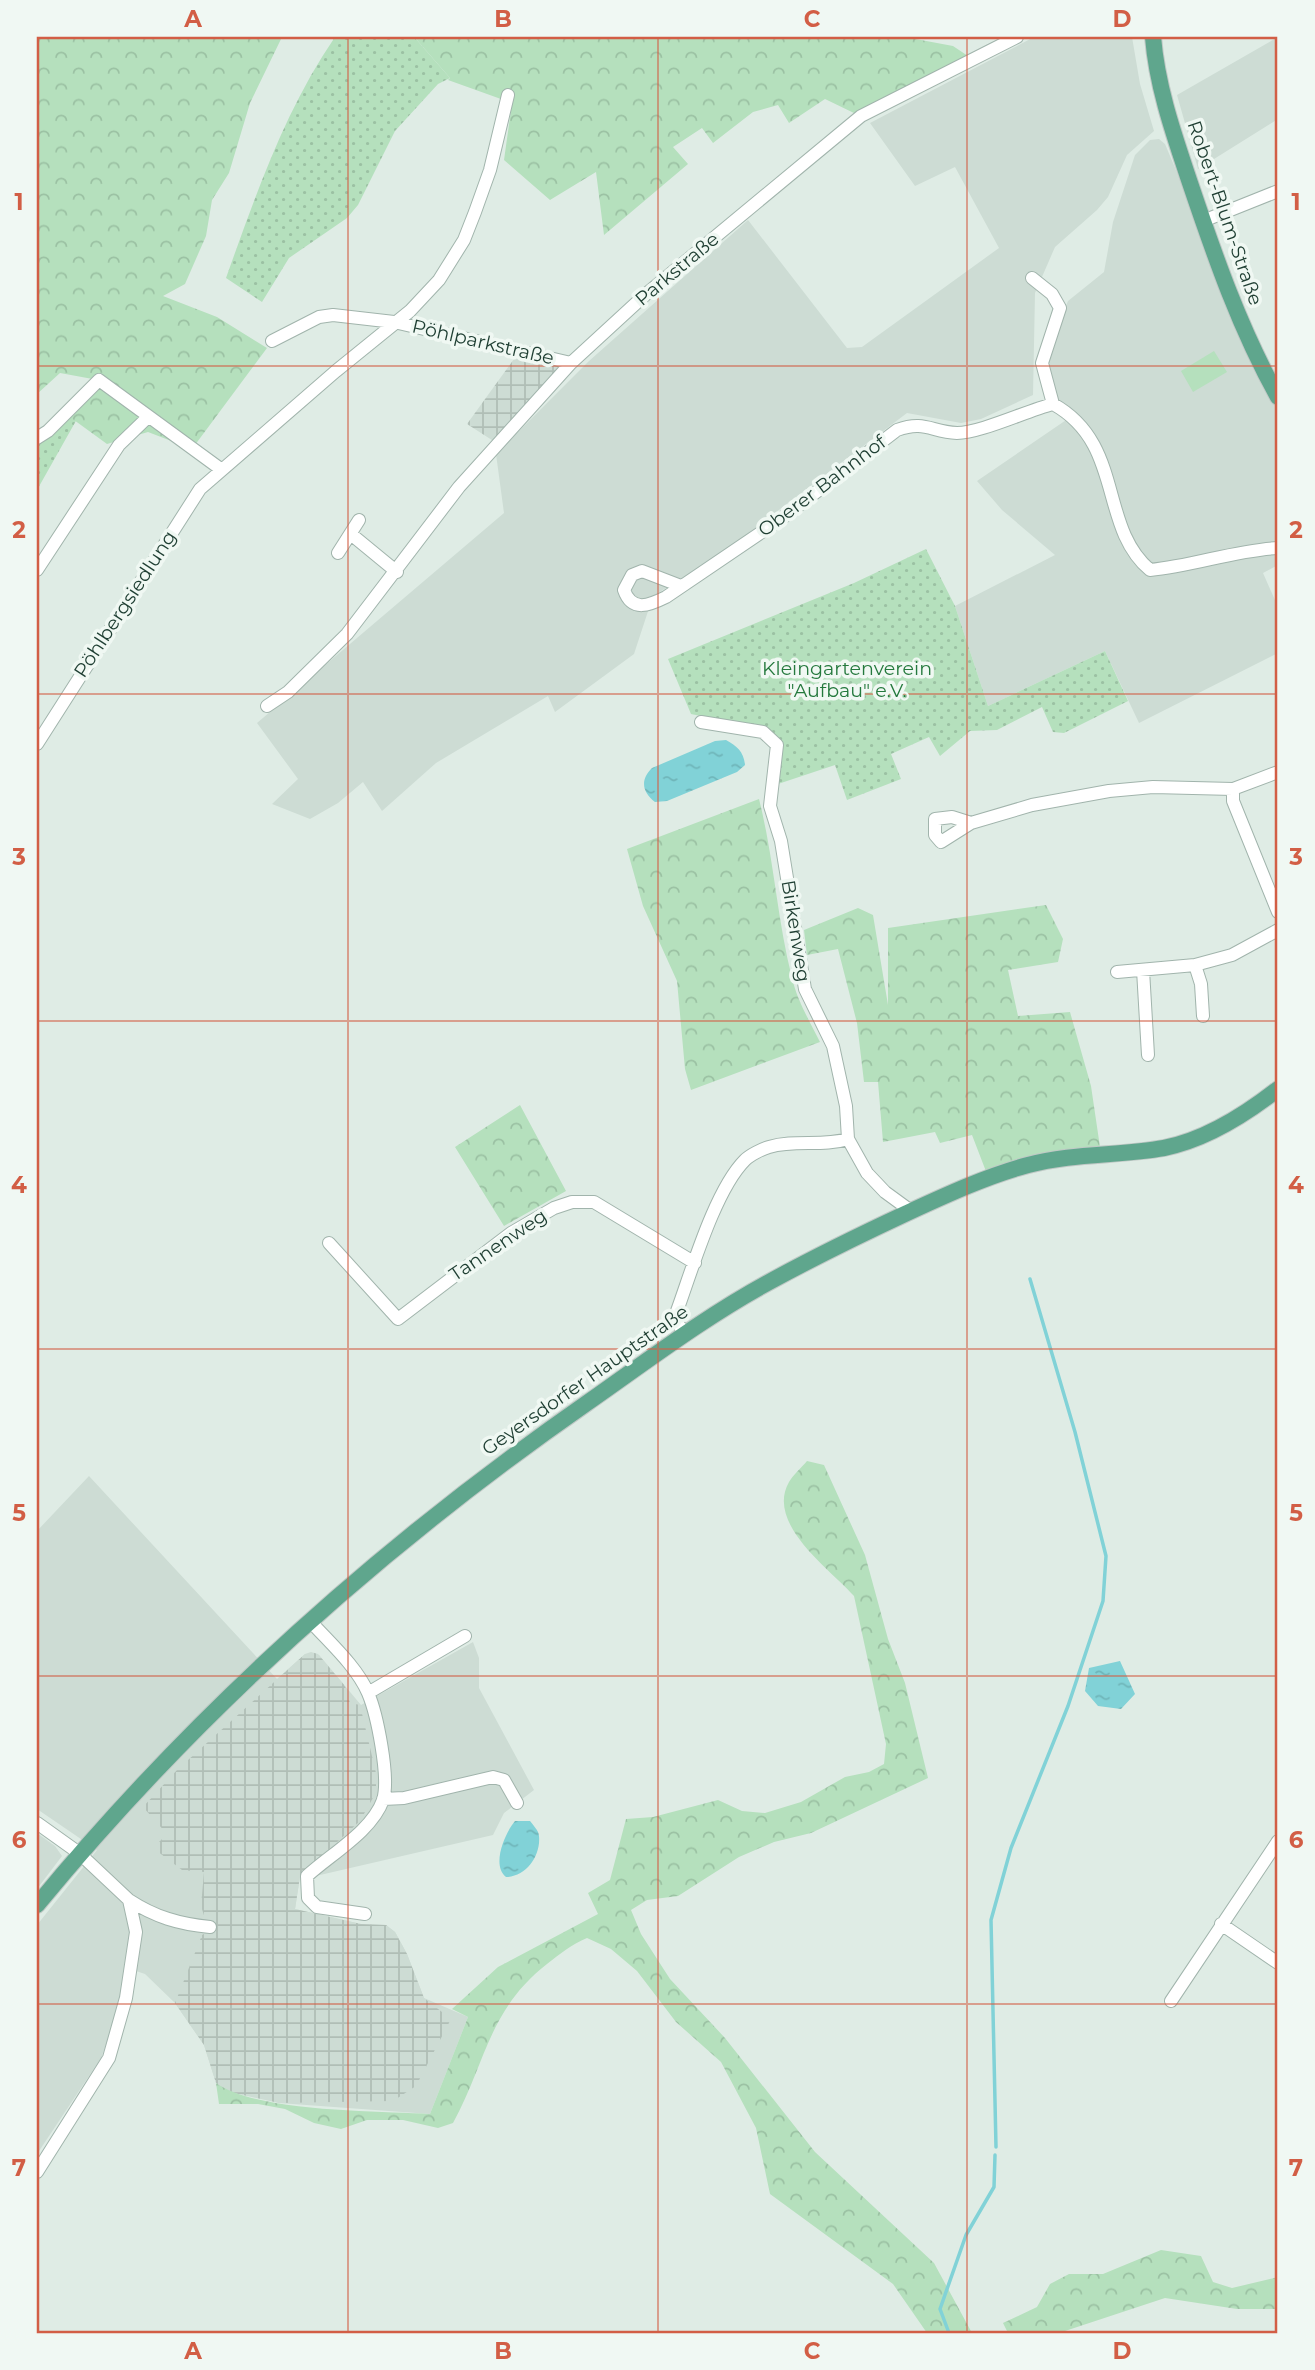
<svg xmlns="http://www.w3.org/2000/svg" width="1315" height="2370" font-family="Montserrat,sans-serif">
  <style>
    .built { fill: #cddcd4 }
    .industrial { fill: url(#industrial-grid) }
    .grass { fill: url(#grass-dots) }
    .forest { fill: url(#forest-crowns) }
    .pitch { fill: #b5e0bd }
    .water { fill: url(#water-ripples) }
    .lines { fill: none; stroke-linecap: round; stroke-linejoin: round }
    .stream { stroke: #81d2d7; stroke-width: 3.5 }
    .minor-casing { stroke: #a1b4ac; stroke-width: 14 }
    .major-casing { stroke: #c0c9c6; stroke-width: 18 }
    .minor { stroke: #fff; stroke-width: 12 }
    .major { stroke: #5fa68d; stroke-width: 16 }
    .grid { fill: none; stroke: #d25e45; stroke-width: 2; stroke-opacity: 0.55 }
    .labels { text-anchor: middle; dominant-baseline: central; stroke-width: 7; stroke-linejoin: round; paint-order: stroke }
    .street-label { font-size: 19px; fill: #1e3e32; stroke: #f0f8f3 }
    .park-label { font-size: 19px; fill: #24793d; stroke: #f0f8f3 }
    .neatline { fill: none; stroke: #d25e45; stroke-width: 2.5 }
    .grid-label { font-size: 23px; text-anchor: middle; font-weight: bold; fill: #d25e45 }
  </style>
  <defs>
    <pattern id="industrial-grid" width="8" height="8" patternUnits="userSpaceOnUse" patternTransform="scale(1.75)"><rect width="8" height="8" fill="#cddcd4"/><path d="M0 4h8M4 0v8" fill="none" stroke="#b0beb6"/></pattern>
    <pattern id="grass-dots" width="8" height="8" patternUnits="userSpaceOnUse" patternTransform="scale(1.75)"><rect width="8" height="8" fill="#b5e0bd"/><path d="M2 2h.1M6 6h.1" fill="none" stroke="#9bc1a3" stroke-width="1.8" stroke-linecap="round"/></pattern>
    <pattern id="forest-crowns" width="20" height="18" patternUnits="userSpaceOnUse" patternTransform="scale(1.75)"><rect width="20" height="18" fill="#b5e0bd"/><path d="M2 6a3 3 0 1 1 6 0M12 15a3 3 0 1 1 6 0" fill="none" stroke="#9bc1a3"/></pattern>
    <pattern id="water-ripples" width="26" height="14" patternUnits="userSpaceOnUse" patternTransform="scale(1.75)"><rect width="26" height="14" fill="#81d2d7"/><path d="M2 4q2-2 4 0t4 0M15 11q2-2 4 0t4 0" fill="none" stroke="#6fb5b9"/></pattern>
  </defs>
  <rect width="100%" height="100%" fill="#dfece5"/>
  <!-- built -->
  <path class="built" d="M 1034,37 L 1132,37 L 1140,84 L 1154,131 L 1127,155 L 1108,197 L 1097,210 L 1055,247 L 1035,293 L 1033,395 L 981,419 L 961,423 L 907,413 L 718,556 L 653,596 L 634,654 L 555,712 L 548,696 L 436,763 L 382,811 L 363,782 L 338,803 L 310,819 L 272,804 L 298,779 L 257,723 L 504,513 L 496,454 L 589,361 L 748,220 L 847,348 L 862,347 L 999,248 L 955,167 L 915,186 L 870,123 Z
    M 1278,37 L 1278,119 L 1198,169 L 1177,95 Z
    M 1159,139 L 1165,144 L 1237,315 L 1278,397 L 1278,565 L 1263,573 L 1278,607 L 1278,653 L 1139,723 L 1105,651 L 988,706 L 955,606 L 1055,555 L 1002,510 L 977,481 L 1072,416 L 1053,404 L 1042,363 L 1068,301 L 1104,272 L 1113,222 L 1135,155 L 1150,140 Z
    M 89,1476 L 277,1679 L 305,1654 L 319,1655 L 361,1705 L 473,1642 L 479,1658 L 479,1688 L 534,1790 L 504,1813 L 493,1835 L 320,1875 L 300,1877 L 295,1909 L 361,1924 L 386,1925 L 395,1932 L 407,1954 L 424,1998 L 468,2017 L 430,2114 L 279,2103 L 216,2083 L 204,2045 L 175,2003 L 145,1974 L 127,1968 L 120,2006 L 101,2058 L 37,2154 L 37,1925 L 97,1850 L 37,1809 L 37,1531 Z
    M 37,1833 L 55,1846 L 62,1856 L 37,1889 Z"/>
  <!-- industrial -->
  <path class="industrial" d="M 519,352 L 565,363 L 495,442 L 467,424 Z
    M 311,1652 L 318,1654 L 345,1686 L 350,1703 L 360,1705 L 376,1773 L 376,1786 L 374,1796 L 360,1821 L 300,1876 L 295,1909 L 361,1924 L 386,1925 L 395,1932 L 407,1954 L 424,1998 L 451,2019 L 416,2086 L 393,2101 L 279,2103 L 229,2092 L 216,2083 L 204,2045 L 175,2003 L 202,1935 L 209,1931 L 201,1906 L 204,1872 L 182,1870 L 153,1848 L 167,1834 L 143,1807 L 177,1770 L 305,1654 Z"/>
  <!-- grass -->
  <path class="grass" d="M 335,37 L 416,39 L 450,78 L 438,84 L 395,131 L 358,205 L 347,218 L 289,258 L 262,302 L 226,278 C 256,194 285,110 335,37 Z
    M 99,380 L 37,490 L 37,438 Z
    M 926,549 L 955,606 L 988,706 L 1105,651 L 1128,701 L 1064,733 L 1053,732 L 1042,707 L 997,730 L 970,731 L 940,756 L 929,737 L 891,754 L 901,779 L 847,800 L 835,765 L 778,784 L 781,754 L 764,729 L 691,714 L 668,659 L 854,583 Z"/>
  <!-- forest -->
  <path class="forest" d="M 37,37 L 282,37 L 250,103 L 229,173 L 212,200 L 206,236 L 185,284 L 163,296 L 217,317 L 267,348 L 192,449 L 148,432 L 107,444 L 63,412 L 98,380 L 60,373 L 37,394 Z
    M 401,37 L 905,37 L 953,46 L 968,56 L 856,114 L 825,99 L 789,123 L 778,105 L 753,112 L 713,143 L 702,128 L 673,147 L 688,164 L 604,235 L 596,172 L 550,200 L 504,160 L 512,103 L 448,80 L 450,78 L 416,39 Z
    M 759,799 C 774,858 777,919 792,978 C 797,1000 810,1022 820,1042 L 691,1090 L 685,1069 L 677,981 L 643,906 L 627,849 Z
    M 1046,905 L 1063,939 L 1058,962 L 1008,970 L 1018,1016 L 1070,1012 L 1091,1086 L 1100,1147 L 987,1174 L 972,1135 L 940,1143 L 935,1132 L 883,1142 L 878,1082 L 864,1082 L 857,1023 L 838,949 L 807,955 L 804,930 L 858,908 L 873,915 L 888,1005 L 888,928 Z
    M 520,1105 L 566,1191 L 504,1226 L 455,1147 Z
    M 807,1461 L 824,1465 L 865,1555 L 888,1639 L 905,1683 L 928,1778 L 811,1833 L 774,1842 L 739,1857 L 678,1896 L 647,1900 L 631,1910 L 641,1934 L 670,1979 L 725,2038 L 815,2152 L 934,2263 L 972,2333 L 927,2333 L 893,2284 L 770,2194 L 756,2128 L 721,2062 L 676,2022 L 637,1971 L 611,1949 L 587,1938 C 572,1944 560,1954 547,1964 C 488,2010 486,2063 453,2123 L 438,2128 L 403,2120 L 367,2120 L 341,2129 L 314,2123 L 285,2109 L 258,2104 L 219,2104 L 216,2083 C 256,2112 378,2111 430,2114 L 468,2017 L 452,2009 L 498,1967 L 598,1914 L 588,1893 L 610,1880 L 626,1819 L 653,1817 L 718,1800 L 742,1811 L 765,1813 L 801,1802 L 845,1777 L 869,1772 L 884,1764 L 886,1744 L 854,1596 C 831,1570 765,1524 789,1482 C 793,1475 801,1468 807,1461 Z
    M 1161,2250 L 1201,2256 L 1213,2282 L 1232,2288 L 1278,2277 L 1278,2309 L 1237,2309 L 1165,2298 L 1059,2333 L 1008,2333 L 1003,2323 L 1037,2307 L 1050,2284 L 1069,2274 L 1103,2274 Z"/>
  <!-- pitch -->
  <path class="pitch" d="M 1214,351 L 1227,372 L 1193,392 L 1181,371 Z"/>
  <!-- water -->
  <path class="water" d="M 726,740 C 737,746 744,752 745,765 L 737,772 L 667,801 L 655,802 C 642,792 640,780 652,768 L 715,741 Z
    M 1120,1661 L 1135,1694 L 1121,1709 L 1098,1706 L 1085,1691 L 1089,1668 Z
    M 515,1821 L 530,1821 C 533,1825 539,1831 539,1836 C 541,1856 526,1877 506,1877 C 491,1865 505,1833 515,1821 Z"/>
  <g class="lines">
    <!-- stream -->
    <path class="stream" d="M 996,2147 L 991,1920 L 1011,1848 L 1068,1706 L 1103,1601 L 1106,1556 L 1075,1432 L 1030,1279
      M 949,2333 L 940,2309 L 966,2235 L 994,2187 L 995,2155"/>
    <!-- minor casing -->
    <g class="minor-casing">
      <path id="minor" d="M 1203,221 L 1278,191
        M 1032,278 L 1052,294 L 1060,308 L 1042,363 L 1053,404
        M 272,341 L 319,317 L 333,315 L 394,322 L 571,363
        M 37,438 L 48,431 L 99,380 L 222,470
        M 352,535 L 397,572
        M 338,553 L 359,520
        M 37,570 L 119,445 L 148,417
        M 681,586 L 642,571 L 632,575 L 624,590 C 632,613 650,605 666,597 L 781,519 L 897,430 C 925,420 931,432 957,433 C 980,433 1026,411 1053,404 C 1125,444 1098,526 1150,570 C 1194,566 1235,550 1278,548
        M 267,706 L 288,692 L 347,634 L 459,487 L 571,363 L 645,295 L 861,116 L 1017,37
        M 701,722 L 763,732 L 777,745 L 770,806 L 781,841 L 805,989 L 833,1046 L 846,1106 L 848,1139 L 867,1173 L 885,1192 L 911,1211
        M 37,744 L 200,489 L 336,371 L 410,311 L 439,280 L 464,240 L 475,212 L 490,170 L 508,95
        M 1233,789 L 1233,801 L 1278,912
        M 971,823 L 952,817 L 935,819 L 935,835 L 941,842 L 971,823 L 1032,805 L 1109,791 L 1153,787 L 1233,789 L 1278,772
        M 1195,965 L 1201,984 L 1203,1016
        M 1143,970 L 1148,1055
        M 1117,972 L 1195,965 L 1232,955 L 1278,930
        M 329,1243 L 398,1319 L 511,1233 L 554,1208 L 572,1202 L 594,1202 L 695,1263
        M 686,1334 L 677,1323 L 677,1311 C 692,1270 715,1190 745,1160 C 750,1155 762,1149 769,1147 C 795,1139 822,1147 848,1139
        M 311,1622 C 330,1643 357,1667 368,1693 C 377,1714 390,1778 383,1800 C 372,1831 331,1854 307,1876 L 308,1898 L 317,1907 L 365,1914
        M 368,1693 L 465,1636
        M 383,1799 L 404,1798 L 493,1777 L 504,1780 L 517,1803
        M 37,1823 L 79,1853 L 129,1900 L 136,1932 L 126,1998 L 109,2058 L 37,2172
        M 129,1900 C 155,1917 179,1924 210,1927
        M 1221,1924 L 1278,1963
        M 1171,2001 L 1278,1841"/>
    </g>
    <!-- major casing -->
    <g class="major-casing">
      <path id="major" d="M 1153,37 C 1157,87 1174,135 1190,183 C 1215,257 1240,329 1278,397
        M 37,1905 C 195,1713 383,1545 587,1403 C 647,1361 706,1316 771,1281 C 815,1257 862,1234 907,1213 C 946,1195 987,1176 1028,1165 C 1073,1153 1119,1156 1164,1148 C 1205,1140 1246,1114 1278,1089"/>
    </g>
    <!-- minor -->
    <use href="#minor" class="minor"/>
    <!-- major -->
    <use href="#major" class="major"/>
  </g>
  <!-- grid -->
  <path class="grid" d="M 348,37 L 348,2333M 658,37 L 658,2333M 967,37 L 967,2333M 37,366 L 1278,366M 37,694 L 1278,694M 37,1021 L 1278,1021M 37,1349 L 1278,1349M 37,1676 L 1278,1676M 37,2004 L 1278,2004"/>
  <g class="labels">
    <!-- street labels -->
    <g class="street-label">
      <text transform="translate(1225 213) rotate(71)">Robert-Blum-Straße</text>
      <text transform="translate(677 269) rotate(-40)">Parkstraße</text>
      <text transform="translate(483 342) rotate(13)">Pöhlparkstraße</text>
      <text transform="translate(822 486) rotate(-37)">Oberer Bahnhof</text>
      <text transform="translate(125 604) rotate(-57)">Pöhlbergsiedlung</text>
      <text transform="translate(796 931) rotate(81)">Birkenweg</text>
      <text transform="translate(498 1245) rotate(-34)">Tannenweg</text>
      <text transform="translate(585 1380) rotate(-35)">Geyersdorfer Hauptstraße</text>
    </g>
    <!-- park labels -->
    <g class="park-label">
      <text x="847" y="668">Kleingartenverein<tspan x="847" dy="22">"Aufbau" e.V.</tspan></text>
    </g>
  </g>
  <!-- border -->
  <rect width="1315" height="2370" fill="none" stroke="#f0f8f3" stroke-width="77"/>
  <rect x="38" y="38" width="1238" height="2294" class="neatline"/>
  <g class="grid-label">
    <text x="193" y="27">A</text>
    <text x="503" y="27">B</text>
    <text x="812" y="27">C</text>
    <text x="1122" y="27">D</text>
    <text x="19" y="210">1</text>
    <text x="1296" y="210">1</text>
    <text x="19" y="538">2</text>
    <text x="1296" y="538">2</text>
    <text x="19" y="865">3</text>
    <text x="1296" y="865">3</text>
    <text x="19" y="1193">4</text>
    <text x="1296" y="1193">4</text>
    <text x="19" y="1521">5</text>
    <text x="1296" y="1521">5</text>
    <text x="19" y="1848">6</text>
    <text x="1296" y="1848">6</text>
    <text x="19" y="2176">7</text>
    <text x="1296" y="2176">7</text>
    <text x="193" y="2359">A</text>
    <text x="503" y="2359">B</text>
    <text x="812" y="2359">C</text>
    <text x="1122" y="2359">D</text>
  </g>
</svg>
